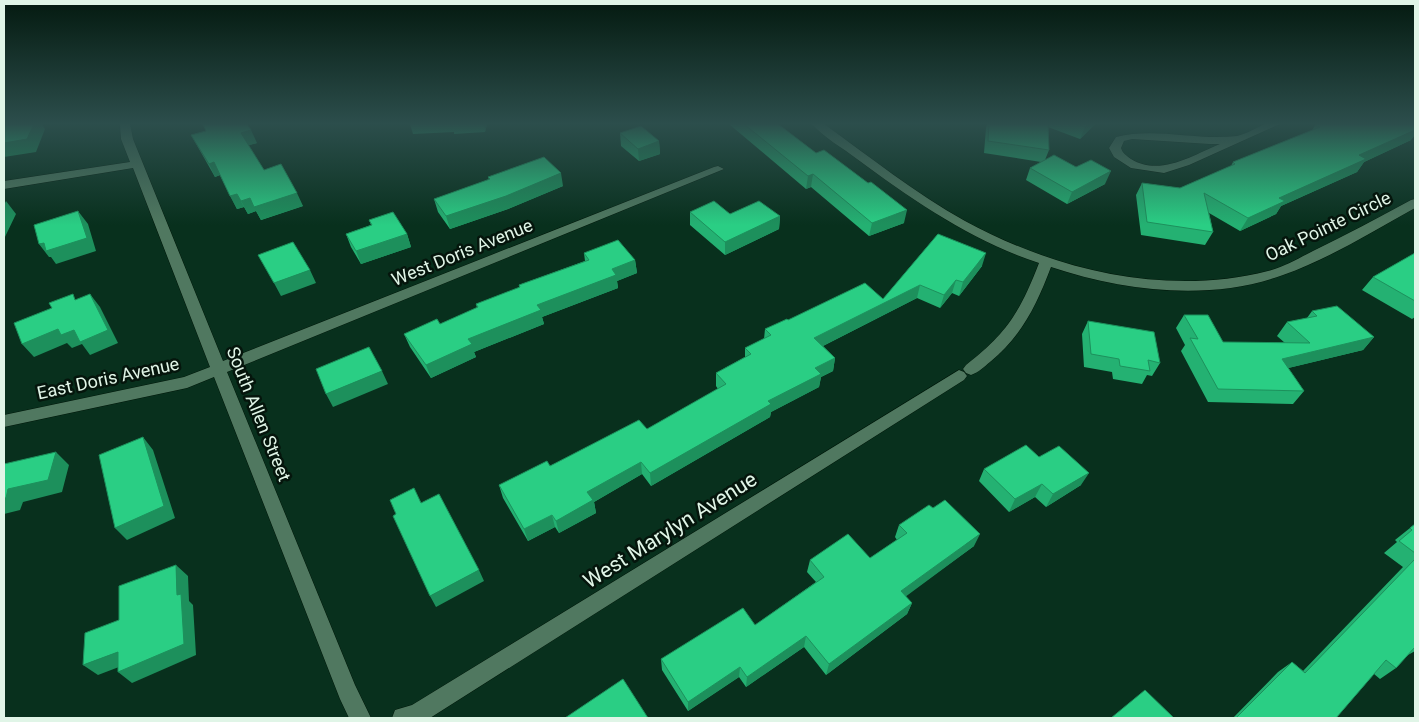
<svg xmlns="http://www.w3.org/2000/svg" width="1419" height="722" font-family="Roboto,sans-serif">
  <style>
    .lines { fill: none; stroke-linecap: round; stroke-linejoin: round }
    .minor-casing { stroke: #001709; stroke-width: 1 }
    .minor { fill: #507860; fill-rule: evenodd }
    .wall { fill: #24b172 }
    .shaded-wall { fill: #1d905c }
    .building { fill: #2ace84; stroke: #1d905c }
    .labels { text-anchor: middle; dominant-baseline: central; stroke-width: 5; stroke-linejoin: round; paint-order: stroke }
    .street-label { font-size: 18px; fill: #e0f5e7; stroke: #05150c }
    .near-street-label { font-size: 21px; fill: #e0f5e7; stroke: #05150c }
  </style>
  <rect width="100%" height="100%" fill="#08301d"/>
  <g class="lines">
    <!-- minor casing -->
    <g class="minor-casing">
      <path id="minor" d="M 120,124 L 130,124 L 133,139 L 223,361 L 714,167 L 718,166 L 724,169 L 227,372 L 355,685 L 371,718 L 349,718 L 340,699 L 214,377 L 187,388 L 4,427 L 4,415 L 184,377 L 210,367 L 133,168 L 4,189 L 4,181 L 130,162 L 121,139 Z
        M 812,124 L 824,124 C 870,157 915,193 965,221 C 1055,270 1166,297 1268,271 C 1284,267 1299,258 1313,251 C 1346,235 1378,218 1411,200 L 1415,199 L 1415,208 C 1373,231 1329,259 1283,275 C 1210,302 1123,291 1051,267 C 1037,304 1022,336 990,362 C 984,367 979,372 971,375 L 966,373 L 963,369 L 966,365 C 1007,333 1020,312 1039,263 C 972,241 914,201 857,159 C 843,148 824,138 812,124 Z
        M 1265,124 L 1280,124 L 1189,165 L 1164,173 L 1131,168 L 1114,157 L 1109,148 L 1116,137 C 1155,127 1197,141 1237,136 C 1246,134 1256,128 1265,124 ZM 1132,139 L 1210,144 L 1220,144 C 1193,155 1160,177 1131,159 C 1126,155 1123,154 1121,148 L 1124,141 Z
        M 959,370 L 964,372 L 967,376 L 964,380 L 430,718 L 392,718 L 395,710 L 412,705 Z"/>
    </g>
    <!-- minor -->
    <use href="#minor" class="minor"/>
  </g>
  <!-- wall -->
  <path class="wall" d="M 410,124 L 487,124 L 485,132 L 454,134 L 454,132 L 413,134 Z
    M 729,124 L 778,124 L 816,153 L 868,183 L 904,223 L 869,236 L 811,187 L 806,189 Z
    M 987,124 L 1095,124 L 1080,139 L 1048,127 L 1049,150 L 1045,160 L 1105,184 L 1067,204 L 1026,180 L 1030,168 L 1041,162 L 984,153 L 986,128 Z
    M 1315,125 L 1411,140 L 1364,162 L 1357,172 L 1281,206 L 1276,214 L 1240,231 L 1209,213 L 1213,232 L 1205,245 L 1141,235 L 1136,195 L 1142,183 L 1180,188 L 1231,166 L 1233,162 L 1312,131 Z
    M 206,131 L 257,143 L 248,145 L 264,170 L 303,206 L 261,220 L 256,211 L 248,214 L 244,207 L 237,209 L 220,175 L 215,177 L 191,135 Z
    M 620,133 L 659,141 L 660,154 L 639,161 L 621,146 Z
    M 488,177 L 563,186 L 508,209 L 450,229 L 438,212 L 434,199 L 489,180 Z
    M 690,212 L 780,216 L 779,229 L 725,255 L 690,225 Z
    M 369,220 L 407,234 L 411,247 L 361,264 L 351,247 L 346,234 L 371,225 Z
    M 938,234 L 982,266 L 959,296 L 952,293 L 940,308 L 917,298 L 823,346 L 835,358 L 833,371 L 821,377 L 819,387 L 771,412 L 770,417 L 651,486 L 642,474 L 594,502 L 596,513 L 559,533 L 555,527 L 528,541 L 503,498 L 499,485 L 647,429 L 718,389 L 716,386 L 716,373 L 745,357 L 745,348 L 764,339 L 765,329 L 788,320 L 883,299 Z
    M 584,253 L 635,260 L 637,273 L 617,281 L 618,288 L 542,317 L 544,324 L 474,352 L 476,357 L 431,378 L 410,347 L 404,334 L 440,324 L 477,308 L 476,304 L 519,288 L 519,285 L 585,261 Z
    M 1415,253 L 1415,317 L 1412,319 L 1362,290 L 1373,277 Z
    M 1312,311 L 1374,337 L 1363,350 L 1288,368 L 1304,391 L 1293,404 L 1208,402 L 1181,351 L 1185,345 L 1176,328 L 1184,315 L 1223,342 L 1285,343 L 1277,336 L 1287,322 L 1307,318 Z
    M 1088,321 L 1160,363 L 1152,376 L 1147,375 L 1142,384 L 1113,379 L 1112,372 L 1084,367 L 1082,334 Z
    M 984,469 L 1081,485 L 1046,507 L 1035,497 L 1009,512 L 979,481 Z
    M 1415,524 L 1415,651 L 1408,655 L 1396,668 L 1380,679 L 1374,674 L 1336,718 L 1233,718 L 1278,672 L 1292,662 L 1303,671 L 1403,567 L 1384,553 L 1397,542 L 1395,540 Z
    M 899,525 L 974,546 L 905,596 L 912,603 L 907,614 L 826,675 L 804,647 L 746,687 L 739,677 L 688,711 L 662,670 L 661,659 L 755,625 L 816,582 L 807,572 L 810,560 L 870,558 L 897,540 L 895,537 Z"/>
  <!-- shaded-wall -->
  <path class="shaded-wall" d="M 34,124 L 42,124 L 45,129 L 36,152 L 4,157 L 4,143 Z
    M 484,124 L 487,124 L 485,132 Z
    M 1088,124 L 1095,124 L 1080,139 L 1085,127 Z
    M 251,130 L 257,143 L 247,146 L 241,133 Z
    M 1415,130 L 1415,135 L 1411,140 L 1364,162 L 1357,172 L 1281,206 L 1276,214 L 1240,231 L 1248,218 L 1279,198 L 1359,155 Z
    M 659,141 L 660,154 L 639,161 L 638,149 Z
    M 214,162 L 220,175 L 215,177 L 209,164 Z
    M 1111,171 L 1105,184 L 1067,204 L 1072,192 Z
    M 561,173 L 563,186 L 508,209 L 450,229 L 446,216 Z
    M 813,174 L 811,187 L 806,189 L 808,176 Z
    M 297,193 L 303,206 L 261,220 L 256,211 L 248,214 L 241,201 L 250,198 Z
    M 237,194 L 244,207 L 237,209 L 230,196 Z
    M 6,201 L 16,214 L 4,239 L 4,205 Z
    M 907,210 L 904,223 L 869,236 L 872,223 Z
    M 78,211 L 88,224 L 96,251 L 56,264 L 51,257 L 49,257 L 39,244 L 44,243 Z
    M 780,216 L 779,229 L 725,255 L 725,242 Z
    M 407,234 L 411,247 L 361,264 L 356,251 Z
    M 986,253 L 982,266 L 959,296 L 963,282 Z
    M 635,260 L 637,273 L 617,281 L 618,288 L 542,317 L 544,324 L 474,352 L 476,357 L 431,378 L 426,365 L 468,339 L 612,269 Z
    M 310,270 L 316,283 L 281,296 L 274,283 Z
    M 956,280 L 952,293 L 940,308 L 944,295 Z
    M 920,285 L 917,298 L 813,351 L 814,338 Z
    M 90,294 L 100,307 L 118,343 L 90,355 L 82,344 L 72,348 L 67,343 L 34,357 L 22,344 Z
    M 1374,337 L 1363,350 L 1272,372 L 1282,359 Z
    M 835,358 L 833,371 L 821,377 L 819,387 L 771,412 L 770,417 L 651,486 L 650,473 L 768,401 L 815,368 Z
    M 382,371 L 388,384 L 333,407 L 326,394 Z
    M 143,437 L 153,450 L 175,518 L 127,540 L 115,528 Z
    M 56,452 L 69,465 L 62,492 L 23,502 L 20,510 L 4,514 L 4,498 L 8,489 Z
    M 641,462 L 642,474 L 594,502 L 596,513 L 559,533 L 556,521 L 587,492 Z
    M 1089,473 L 1081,485 L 1046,507 L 1053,494 Z
    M 1042,484 L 1035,497 L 1009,512 L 1015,499 Z
    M 552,515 L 555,527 L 528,541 L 524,529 Z
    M 980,534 L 974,546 L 897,603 L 901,591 Z
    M 176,565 L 188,576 L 189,601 L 193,605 L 196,655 L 132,683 L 118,672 L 177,595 Z
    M 479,570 L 484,581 L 436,607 L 430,596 Z
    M 912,603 L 907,614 L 826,675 L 829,664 Z
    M 806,636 L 804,647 L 746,687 L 747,677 Z
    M 118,652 L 132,662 L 98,675 L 83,665 Z
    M 740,667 L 739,677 L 688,711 L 688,702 Z"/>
  <!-- building -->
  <path class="building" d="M 4,124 L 34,124 L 27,139 L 4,143 Z
    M 203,124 L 247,124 L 251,130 L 241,133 L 264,170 L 281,164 L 297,193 L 254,207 L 250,198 L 241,201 L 237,194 L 230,196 L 214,162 L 209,164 L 191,135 L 206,131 Z
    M 744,124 L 778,124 L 816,153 L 824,150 L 868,183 L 871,182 L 907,210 L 872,223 L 813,174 L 808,176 Z
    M 989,124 L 1048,124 L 1049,150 L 988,141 Z
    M 1078,124 L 1088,124 L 1085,127 Z
    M 1316,124 L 1415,124 L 1415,130 L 1359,155 L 1366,159 L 1279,198 L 1285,201 L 1248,218 L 1204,193 L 1213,232 L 1147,222 L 1142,183 L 1180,188 L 1235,164 L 1233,162 L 1320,127 L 1315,125 Z
    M 641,126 L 659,141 L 638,149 L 620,133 Z
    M 1054,155 L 1076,167 L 1091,160 L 1111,171 L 1072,192 L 1030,168 Z
    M 544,157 L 561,173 L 506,196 L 446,216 L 434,199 L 490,179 L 488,177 Z
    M 714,201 L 730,214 L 759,201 L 780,216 L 725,242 L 690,212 Z
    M 78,211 L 87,238 L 46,251 L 44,243 L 39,244 L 34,225 Z
    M 393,212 L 407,234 L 356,251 L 346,234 L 372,225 L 369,220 Z
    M 938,234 L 986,253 L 963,282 L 956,280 L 944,295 L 920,285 L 814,338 L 835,358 L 815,368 L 821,374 L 768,401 L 771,404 L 650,473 L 641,462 L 587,492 L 593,500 L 556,521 L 552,515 L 524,529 L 499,485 L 547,461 L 550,466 L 639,420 L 647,429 L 726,384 L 716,373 L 751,354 L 745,348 L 771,335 L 765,329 L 787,319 L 788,320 L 865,283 L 883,299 Z
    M 618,240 L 635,260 L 612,269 L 616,275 L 537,305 L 541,310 L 468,339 L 472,344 L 426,365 L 404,334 L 437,319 L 440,324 L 478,307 L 476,304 L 520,287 L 519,285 L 589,260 L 584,253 Z
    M 293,242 L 310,270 L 274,283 L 258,255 Z
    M 1415,253 L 1415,301 L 1373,277 Z
    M 73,294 L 75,300 L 90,294 L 108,330 L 80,342 L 74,330 L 61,335 L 58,329 L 22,344 L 14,323 L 52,308 L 49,303 Z
    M 1337,306 L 1374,337 L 1282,359 L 1304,391 L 1218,389 L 1190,338 L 1198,339 L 1184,315 L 1208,315 L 1223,342 L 1310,343 L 1287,322 L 1317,316 L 1312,311 Z
    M 1088,321 L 1154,332 L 1160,363 L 1148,360 L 1150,371 L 1120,366 L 1119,359 L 1091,354 Z
    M 369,347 L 382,371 L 326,394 L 316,369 Z
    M 143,437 L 164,506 L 115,528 L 99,455 Z
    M 1026,445 L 1039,457 L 1059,446 L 1089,473 L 1053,494 L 1042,484 L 1015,499 L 984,469 Z
    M 56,452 L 48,480 L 8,489 L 6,498 L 4,498 L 4,464 Z
    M 414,488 L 421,503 L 439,494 L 479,570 L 430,596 L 393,516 L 396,514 L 390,500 Z
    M 945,500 L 980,534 L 901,591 L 912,603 L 829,664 L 806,636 L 747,677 L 740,667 L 688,702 L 661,659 L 743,608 L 755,625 L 824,577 L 810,560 L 848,534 L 870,558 L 907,533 L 899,525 L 929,505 L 933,508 Z
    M 1415,524 L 1415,553 L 1399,541 L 1412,530 L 1410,528 Z
    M 1415,559 L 1415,647 L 1396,668 L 1386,660 L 1336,718 L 1236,718 L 1292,662 L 1305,673 Z
    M 176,565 L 177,595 L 181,594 L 184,644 L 118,672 L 118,652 L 83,665 L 85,633 L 119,620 L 119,586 Z
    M 623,679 L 648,718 L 565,718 Z
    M 1145,690 L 1174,718 L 1111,718 Z"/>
  <!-- sky -->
  <linearGradient id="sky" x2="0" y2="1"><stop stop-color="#041a10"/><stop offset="0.55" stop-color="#2c4e4c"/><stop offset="1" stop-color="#2c4e4c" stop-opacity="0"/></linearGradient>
  <rect width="1419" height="225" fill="url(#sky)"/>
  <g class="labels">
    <!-- street labels -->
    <g class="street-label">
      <text transform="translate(1328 226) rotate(-26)">Oak Pointe Circle</text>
      <text transform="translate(462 252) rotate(-22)">West Doris Avenue</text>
      <text transform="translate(108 378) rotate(-12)">East Doris Avenue</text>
      <text transform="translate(259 414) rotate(68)">South Allen Street</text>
    </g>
    <!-- near-street labels -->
    <g class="near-street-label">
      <text transform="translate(670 530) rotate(-32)">West Marylyn Avenue</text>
    </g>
  </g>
  <!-- border -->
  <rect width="1419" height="722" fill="none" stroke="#e0f5e7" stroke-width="10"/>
</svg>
